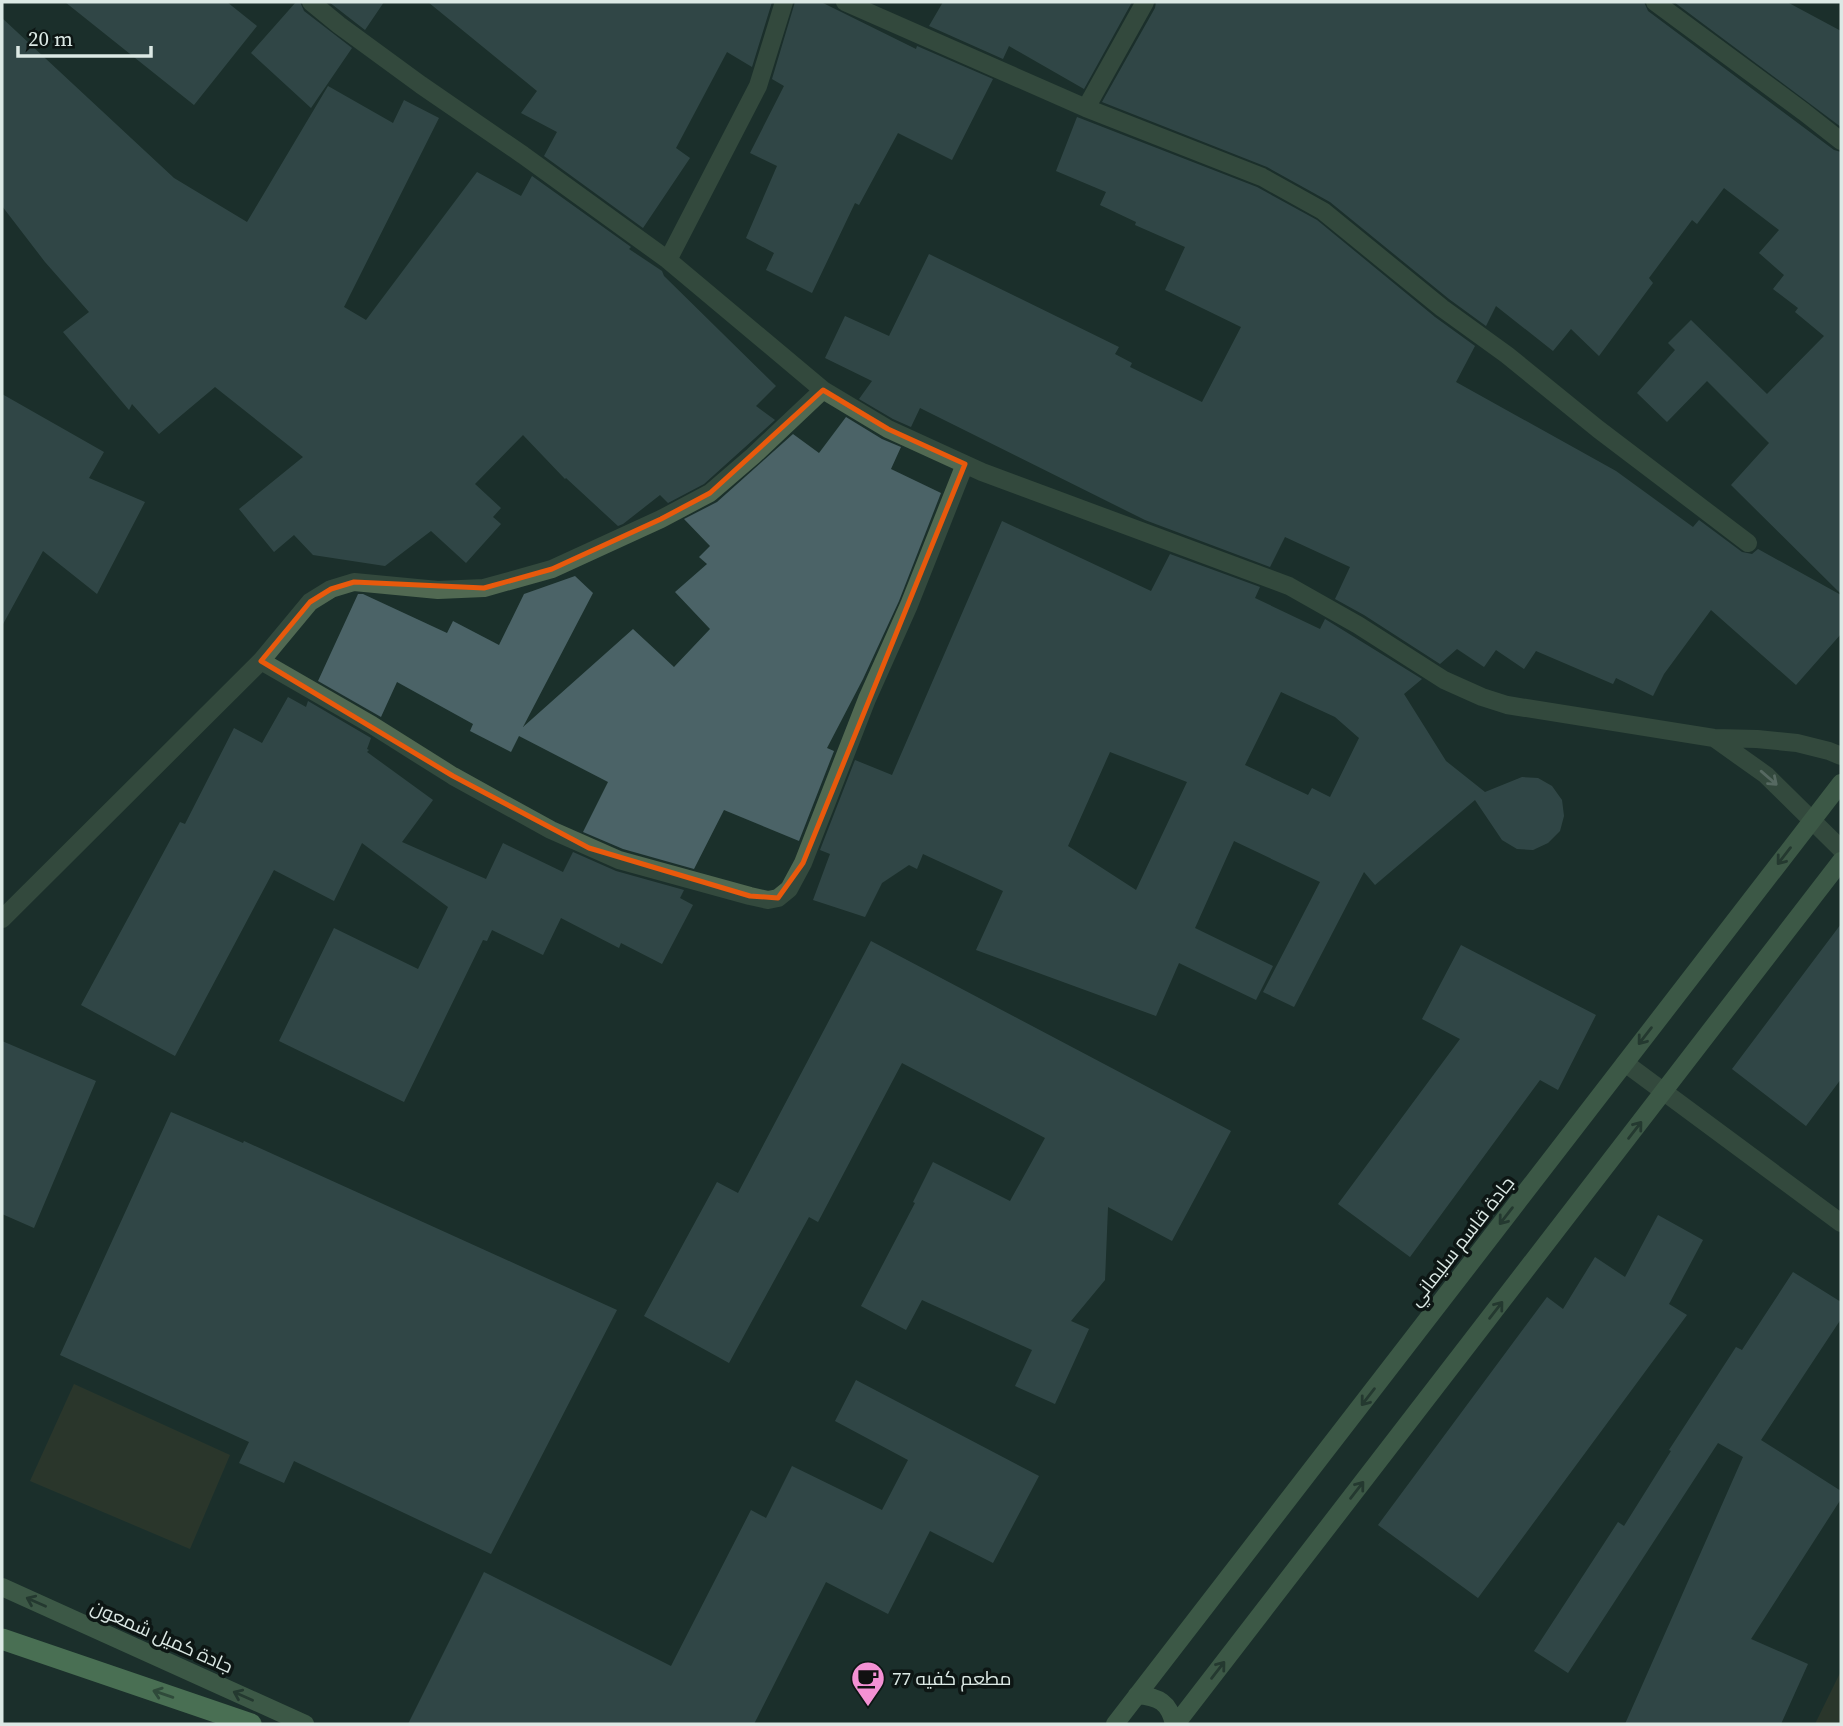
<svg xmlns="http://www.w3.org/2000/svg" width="1843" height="1726" font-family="'Source Serif 4',Cairo,serif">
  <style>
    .green { fill: #3d3f2b }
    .building { fill: #4b6367; fill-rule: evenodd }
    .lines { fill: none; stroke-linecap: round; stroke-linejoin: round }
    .street { stroke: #516952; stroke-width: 18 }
    .secondary { stroke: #658b66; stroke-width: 18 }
    .highway { stroke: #81bd83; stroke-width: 21 }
    .oneway { stroke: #9dafa3 }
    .oneway2 { stroke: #304535 }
    .oneway3 { stroke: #476a4c }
    .marked { fill: none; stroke: #e8590c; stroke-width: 5; stroke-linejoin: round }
    .labels { text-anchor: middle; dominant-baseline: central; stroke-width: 7; stroke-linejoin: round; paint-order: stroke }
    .street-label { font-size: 19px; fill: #dce9e5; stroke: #0d1614 }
    .poi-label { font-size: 19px; fill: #dce9e5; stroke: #0d1614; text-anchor: start }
  </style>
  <rect width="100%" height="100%" fill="#1b302b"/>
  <!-- green -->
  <path class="green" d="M 74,1384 L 230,1455 L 190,1549 L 30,1481 Z
    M 1841,1671 L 1841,1724 L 1815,1724 Z"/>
  <!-- building -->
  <path class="building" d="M 65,2 L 227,2 L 257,26 L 194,105 Z
    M 296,2 L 300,2 L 304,11 L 352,48 L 311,108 L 251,53 Z
    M 329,2 L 384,2 L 365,30 Z
    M 428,2 L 772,2 L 752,67 L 727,52 L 676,148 L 690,158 L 643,228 L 544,156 L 557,132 L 521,113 L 537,91 Z
    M 795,2 L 821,2 L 916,49 L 917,46 L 993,79 L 952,160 L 898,133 L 859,205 L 855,203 L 812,293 L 766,270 L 774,253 L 746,238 L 777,166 L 750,153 L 784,86 L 772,79 Z
    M 943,2 L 1132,2 L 1084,89 L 1009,46 L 1003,59 L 929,26 Z
    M 1156,2 L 1644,2 L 1648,11 L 1834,150 L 1841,152 L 1841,594 L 1731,485 L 1769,443 L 1707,381 L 1667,422 L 1637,393 L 1675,350 L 1668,343 L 1691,320 L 1767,394 L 1824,336 L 1795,312 L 1798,308 L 1773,289 L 1784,275 L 1759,253 L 1779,230 L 1724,188 L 1697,224 L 1692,220 L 1649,278 L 1653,283 L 1599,356 L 1571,329 L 1553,351 L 1496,306 L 1486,326 L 1449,299 L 1330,202 L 1267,167 L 1102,102 L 1155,8 Z
    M 1674,2 L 1787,2 L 1841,31 L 1841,127 Z
    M 2,18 L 174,178 L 247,222 L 328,86 L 393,123 L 404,100 L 439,118 L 344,307 L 366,320 L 477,172 L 521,196 L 532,176 L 631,247 L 629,249 L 662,271 L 664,276 L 776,386 L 756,406 L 775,420 L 704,484 L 668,503 L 660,495 L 623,524 L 618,526 L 566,478 L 565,479 L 523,435 L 475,484 L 501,508 L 493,517 L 501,524 L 466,563 L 431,531 L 385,566 L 313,555 L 294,535 L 274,552 L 239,509 L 303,457 L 215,387 L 159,434 L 132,404 L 129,410 L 63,332 L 89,312 L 45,262 L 2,206 Z
    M 1077,117 L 1257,187 L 1317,220 L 1435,317 L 1475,346 L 1456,382 L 1616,471 L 1693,527 L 1699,520 L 1742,552 L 1752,554 L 1758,549 L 1841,595 L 1841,634 L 1796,685 L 1711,610 L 1664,674 L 1653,696 L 1616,678 L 1613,684 L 1536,651 L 1524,669 L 1496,650 L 1484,667 L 1457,649 L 1440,664 L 1364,615 L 1335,599 L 1350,567 L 1285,537 L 1270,567 L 1145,520 L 920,408 L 911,427 L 893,419 L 859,399 L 872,381 L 825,358 L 845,316 L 889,336 L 929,254 L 1119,347 L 1115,354 L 1132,363 L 1130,367 L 1202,402 L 1241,327 L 1165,290 L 1185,247 L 1135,225 L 1136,222 L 1100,205 L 1106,192 L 1056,171 Z
    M 2,394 L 104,452 L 89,478 L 145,502 L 97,594 L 43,551 L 2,626 Z
    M 846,417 L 882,439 L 901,447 L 891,469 L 941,493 L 899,601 L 863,679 L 827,748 L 834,751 L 799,841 L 724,810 L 694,869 L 623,849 L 583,832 L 608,782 L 519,736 L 511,752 L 470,731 L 473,724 L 397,682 L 381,717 L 318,681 L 358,594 L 363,594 L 447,633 L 453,621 L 499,645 L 524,594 L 575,576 L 593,593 L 523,727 L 633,629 L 674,667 L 710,629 L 675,592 L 707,564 L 699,557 L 710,546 L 684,519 L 717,502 L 793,434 L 819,453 Z
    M 1002,521 L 1151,591 L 1170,554 L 1260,587 L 1255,598 L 1320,629 L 1325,619 L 1422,679 L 1404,694 L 1446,761 L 1485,792 L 1522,777 L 1538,778 L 1552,786 L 1562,800 L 1564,816 L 1560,831 L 1548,843 L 1533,850 L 1517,849 L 1502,840 L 1475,800 L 1375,885 L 1364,872 L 1294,1007 L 1263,992 L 1320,882 L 1234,841 L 1195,928 L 1273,966 L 1256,1000 L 1179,963 L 1156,1016 L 976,950 L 1003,891 L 923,854 L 917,869 L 909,865 L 882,883 L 865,917 L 813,900 L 830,854 L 820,850 L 855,760 L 892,775 ZM 1281,692 L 1335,717 L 1359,738 L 1330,797 L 1312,788 L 1308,795 L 1245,765 ZM 1110,752 L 1187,782 L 1136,890 L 1068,846 Z
    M 288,697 L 306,707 L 308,701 L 371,738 L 367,749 L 369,750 L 367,752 L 433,800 L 402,842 L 486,879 L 503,843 L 563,872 L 573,852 L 616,871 L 684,890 L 680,898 L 693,905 L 662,964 L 621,943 L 619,948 L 561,918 L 543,955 L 492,930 L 487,941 L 483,940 L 404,1102 L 279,1041 L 334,928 L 418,969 L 448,907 L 362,843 L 334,901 L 274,870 L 175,1056 L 81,1005 L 180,822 L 185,824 L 234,728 L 262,743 Z
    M 1841,924 L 1841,1079 L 1806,1126 L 1732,1069 Z
    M 871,941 L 1231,1131 L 1172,1241 L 1108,1207 L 1105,1280 L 1071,1321 L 1089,1329 L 1055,1404 L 1015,1386 L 1032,1350 L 922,1300 L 906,1330 L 861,1306 L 915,1203 L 913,1202 L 933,1162 L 1010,1201 L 1045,1138 L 902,1063 L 818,1222 L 809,1217 L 729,1363 L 644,1316 L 717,1182 L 738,1193 Z
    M 1461,945 L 1596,1015 L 1558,1090 L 1540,1080 L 1410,1257 L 1338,1204 L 1460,1039 L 1422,1019 Z
    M 2,1041 L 96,1081 L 34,1228 L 2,1214 Z
    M 171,1112 L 243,1143 L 244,1141 L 617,1310 L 491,1554 L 294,1461 L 284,1483 L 239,1463 L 249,1442 L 60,1355 Z
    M 1658,1215 L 1703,1240 L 1669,1304 L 1687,1315 L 1478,1598 L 1378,1525 L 1547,1297 L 1563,1309 L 1595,1257 L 1625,1277 Z
    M 1793,1272 L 1841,1302 L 1841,1319 L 1761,1440 L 1841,1491 L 1841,1499 L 1751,1639 L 1808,1664 L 1781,1724 L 1625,1724 L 1743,1457 L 1718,1443 L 1568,1673 L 1534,1651 L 1618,1522 L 1624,1526 L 1671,1451 L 1669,1450 L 1736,1347 L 1742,1350 Z
    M 856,1380 L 1039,1476 L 993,1563 L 930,1531 L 888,1614 L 826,1582 L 754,1724 L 408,1724 L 484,1572 L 671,1666 L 751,1510 L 766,1518 L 792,1466 L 882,1510 L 908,1460 L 835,1421 Z"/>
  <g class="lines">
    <!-- street -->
    <path class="street" d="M 311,2 L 339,25 L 421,85 L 523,155 L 668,260 L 823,390 L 888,429 L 982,472 L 1289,586 L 1358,625 L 1444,680 L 1482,697 L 1507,705 L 1714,738 L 1757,739 L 1797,743 L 1829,751 L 1841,756
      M 845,2 L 1086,108 L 1262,177 L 1323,211 L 1442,308 L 1507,355 L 1598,429 L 1748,543
      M 1655,2 L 1804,112 L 1841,141
      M 1086,108 L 1145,2
      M 668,260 L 758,86 L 784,2
      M 261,661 L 372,725 L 453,776 L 551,830 L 619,860 L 750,896 L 768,900 L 778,898 L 789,889 L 803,863 L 867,699 L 909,605 L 965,464
      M 1714,738 L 1766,775 L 1841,849
      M 2,919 L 261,661 L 310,602 L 331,589 L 354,582 L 438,590 L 484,588 L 552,569 L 661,519 L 710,493 L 753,456 L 823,390
      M 1625,1063 L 1841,1223"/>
    <!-- secondary -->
    <path class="secondary" d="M 2,1587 L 305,1724
      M 1137,1695 C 1159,1697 1169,1702 1174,1724
      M 1115,1724 L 1841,783
      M 1176,1724 L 1841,861"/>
    <!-- highway -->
    <path class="highway" d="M 2,1639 L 251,1724"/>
  </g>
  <!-- one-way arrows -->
  <defs><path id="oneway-shaft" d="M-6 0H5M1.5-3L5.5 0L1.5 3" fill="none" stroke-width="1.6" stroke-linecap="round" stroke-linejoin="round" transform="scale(1.75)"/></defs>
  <use class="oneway" href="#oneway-shaft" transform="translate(1769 778) rotate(41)"/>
  <g class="oneway2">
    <use href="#oneway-shaft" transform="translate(1784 856) rotate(128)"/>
    <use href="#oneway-shaft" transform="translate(1645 1036) rotate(128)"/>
    <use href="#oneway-shaft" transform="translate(1635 1130) rotate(-52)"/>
    <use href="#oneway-shaft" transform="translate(1506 1216) rotate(128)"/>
    <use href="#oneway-shaft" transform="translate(1496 1310) rotate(-52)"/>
    <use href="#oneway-shaft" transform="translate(1368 1397) rotate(128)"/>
    <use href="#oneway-shaft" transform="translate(1357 1490) rotate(-52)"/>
    <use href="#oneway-shaft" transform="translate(36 1602) rotate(-156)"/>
    <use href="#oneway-shaft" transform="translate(1218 1670) rotate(-52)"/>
    <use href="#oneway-shaft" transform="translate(243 1696) rotate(-156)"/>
  </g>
  <use class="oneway3" href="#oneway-shaft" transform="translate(163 1694) rotate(-161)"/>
  <!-- marked area -->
  <path d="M0 0H1843V1726H0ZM 823,390 L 888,429 L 965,464 L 803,863 L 778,898 L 750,896 L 589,848 L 453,776 L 261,661 L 310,602 L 331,589 L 354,582 L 484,588 L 552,569 L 661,519 L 710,493 Z" fill="#1b302b" fill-opacity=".55" fill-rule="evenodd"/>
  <path class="marked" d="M 823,390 L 888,429 L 965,464 L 803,863 L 778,898 L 750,896 L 589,848 L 453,776 L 261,661 L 310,602 L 331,589 L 354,582 L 484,588 L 552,569 L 661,519 L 710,493 Z"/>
  <!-- icons -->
  <defs>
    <g id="cafe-pin" transform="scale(1.75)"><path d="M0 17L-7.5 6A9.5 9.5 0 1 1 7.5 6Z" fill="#f491d4" stroke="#0d1614"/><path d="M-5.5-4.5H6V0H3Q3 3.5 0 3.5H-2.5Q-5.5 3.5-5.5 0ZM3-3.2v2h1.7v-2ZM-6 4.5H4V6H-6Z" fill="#111"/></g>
  </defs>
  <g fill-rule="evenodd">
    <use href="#cafe-pin" x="868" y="1678"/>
  </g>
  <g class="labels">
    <!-- street labels -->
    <g class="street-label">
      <text transform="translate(1461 1241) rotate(-52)">جادة قاسم سليماني</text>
      <text transform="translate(162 1636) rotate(24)">جادة كميل شمعون</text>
    </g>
    <!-- poi labels -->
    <g class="poi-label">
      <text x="892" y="1678">مطعم كفيه 77</text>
    </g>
  </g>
  <!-- border -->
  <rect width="1843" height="1726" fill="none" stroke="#dce9e5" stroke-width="7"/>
  <!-- scale -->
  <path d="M18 46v10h133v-10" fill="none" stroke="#dce9e5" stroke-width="3.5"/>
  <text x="28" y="46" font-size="21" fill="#dce9e5" stroke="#0d1614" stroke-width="5" paint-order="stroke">20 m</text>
</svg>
